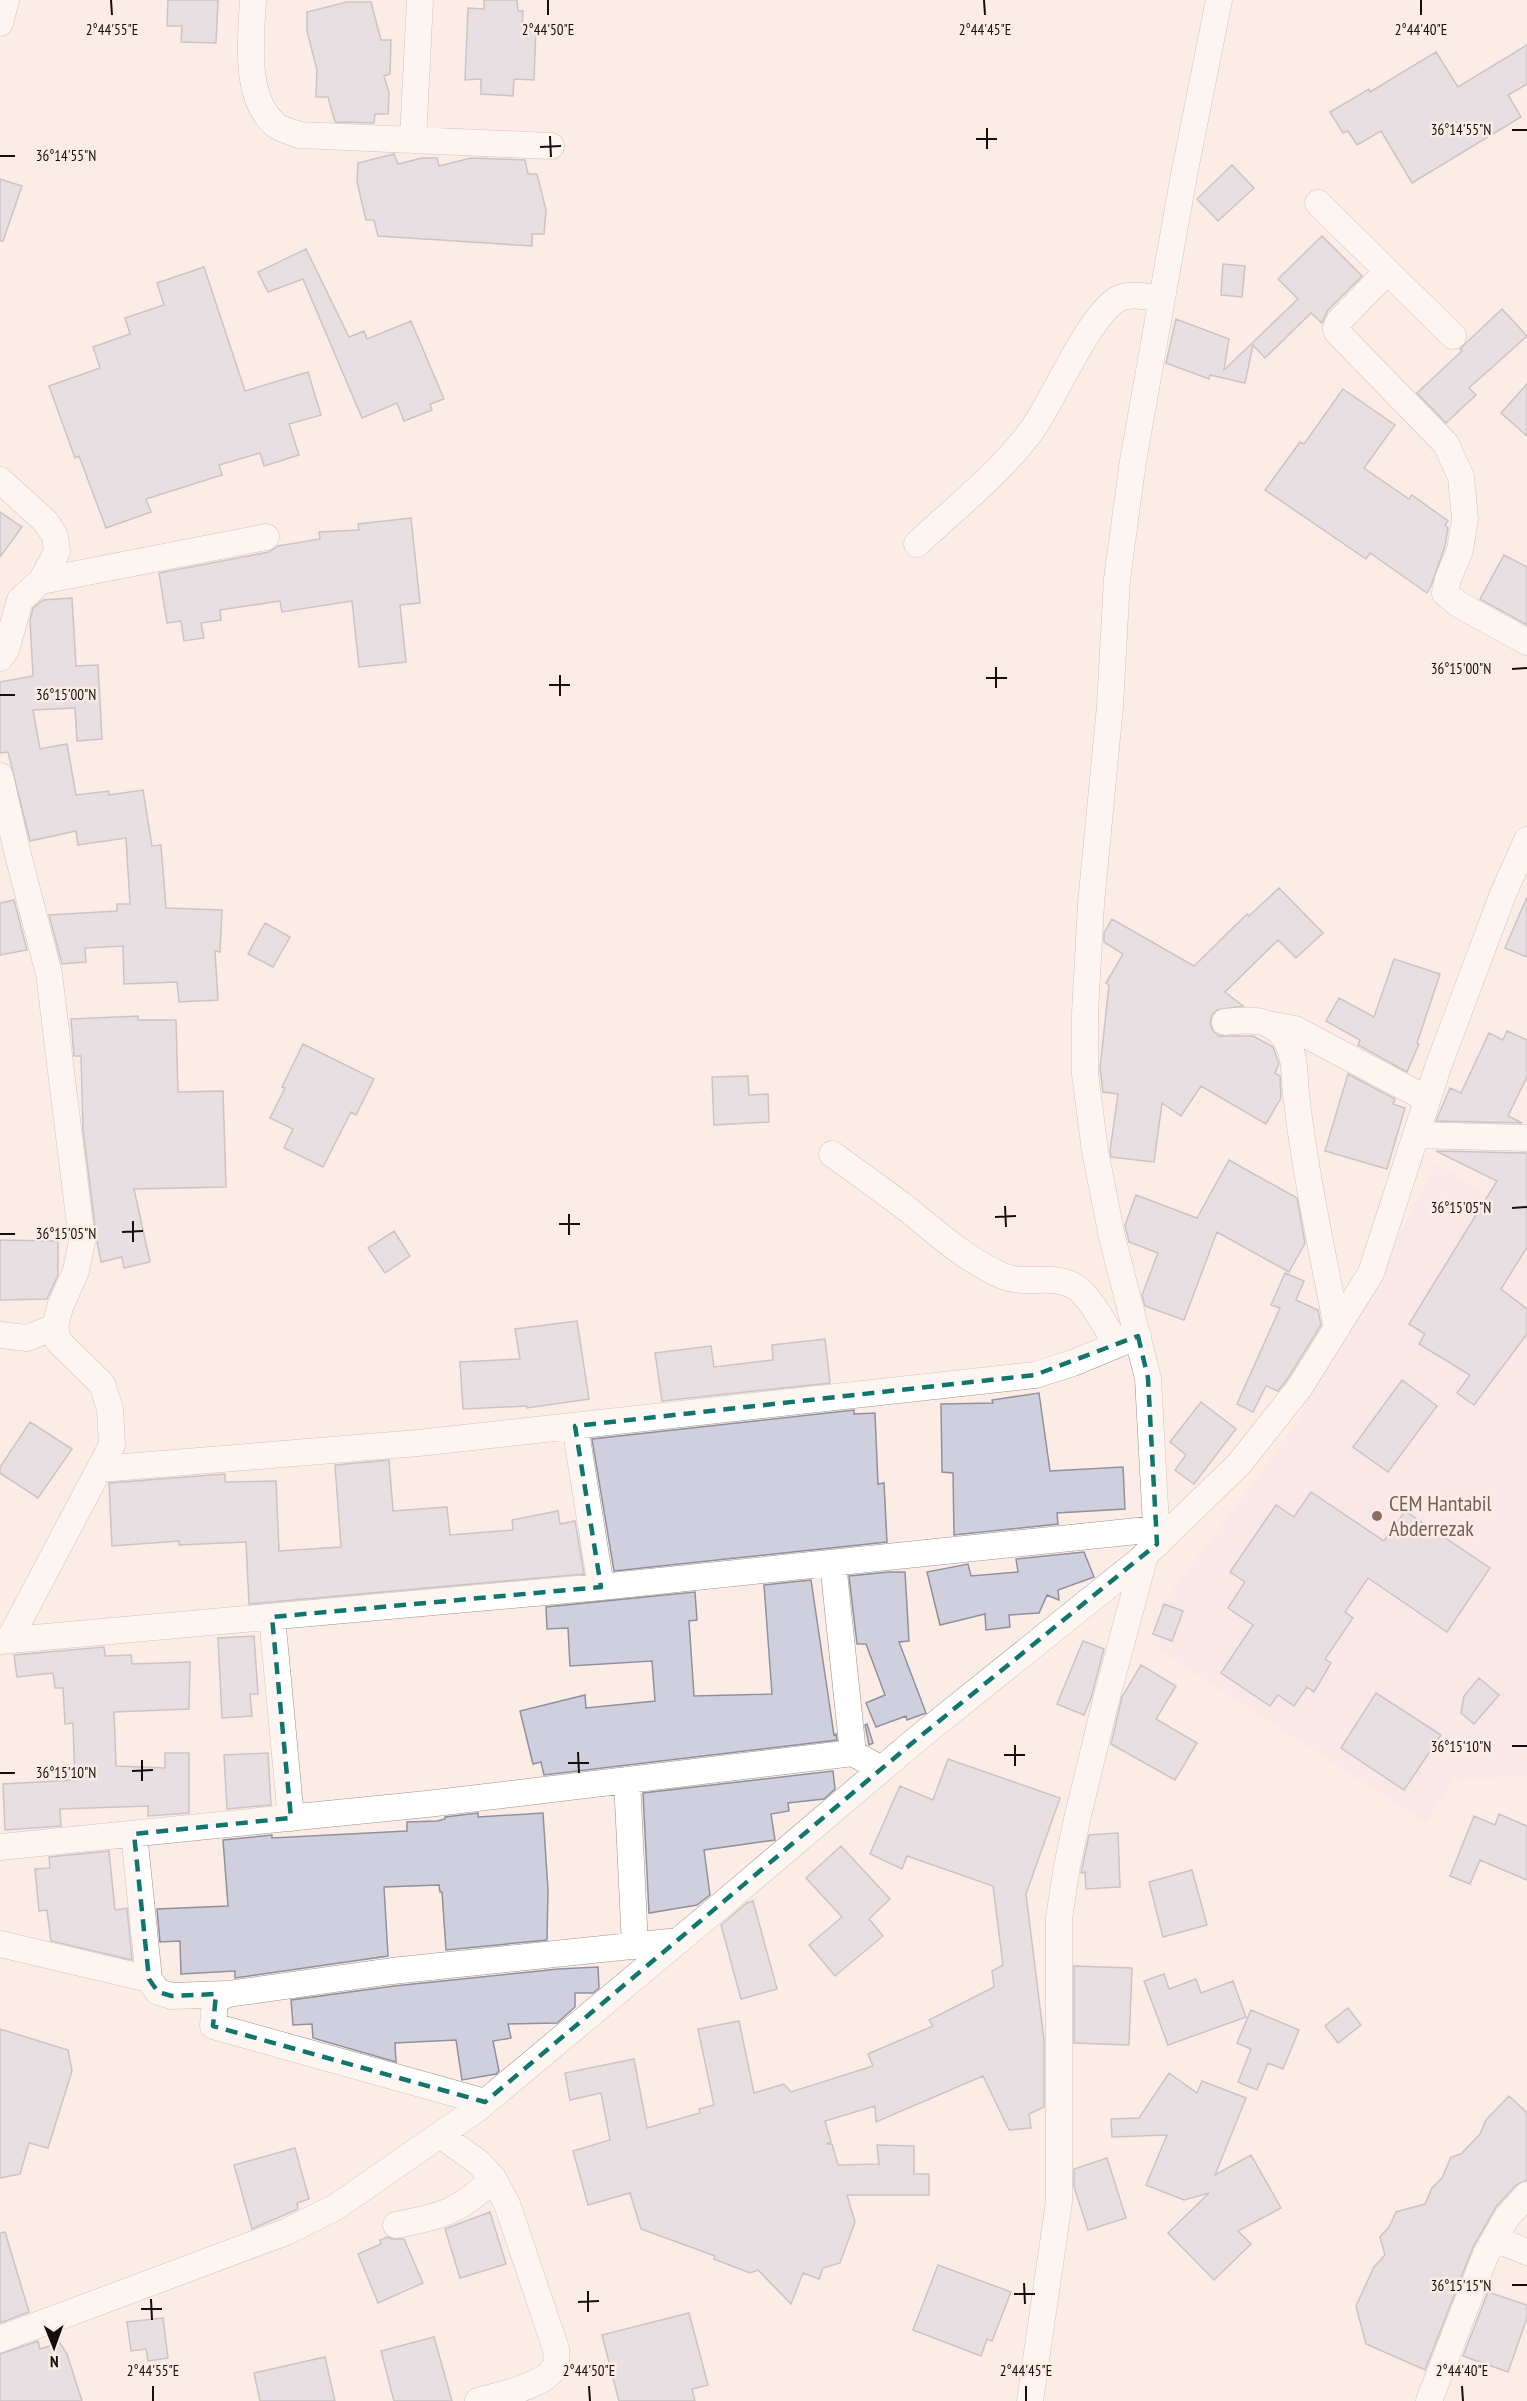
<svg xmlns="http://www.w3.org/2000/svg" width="1527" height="2401" font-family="'PT Sans Narrow',sans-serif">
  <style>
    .education { fill: #f8dfe8 }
    .building { fill: #d0cfdd; stroke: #91919e; stroke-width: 1.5 }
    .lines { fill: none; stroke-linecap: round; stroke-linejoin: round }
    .minor-casing { stroke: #9f918a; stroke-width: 27 }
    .minor { stroke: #fff; stroke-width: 26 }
    .marked { fill: none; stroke: #0f766e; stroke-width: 4.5; stroke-dasharray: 12 8; stroke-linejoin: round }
    .ticks { fill: none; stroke: #140f0d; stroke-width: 2 }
    .education-dot { fill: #8d6e63; stroke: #fbede5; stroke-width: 2 }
    .labels { text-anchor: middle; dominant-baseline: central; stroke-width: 5; stroke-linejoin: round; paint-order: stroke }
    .education-label { font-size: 22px; fill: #785e54; stroke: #fbede5; text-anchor: start }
    .ticks-label { font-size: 15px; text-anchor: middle; fill: #140f0d; stroke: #fbede5; stroke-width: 5; stroke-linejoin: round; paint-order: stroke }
  </style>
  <rect width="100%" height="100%" fill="#fbede5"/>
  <!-- education -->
  <path class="education" d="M 1437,1164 L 1527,1219 L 1527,1776 L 1455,1779 L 1426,1823 L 1159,1650 L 1163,1604 L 1293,1428 Z"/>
  <!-- building -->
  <path class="building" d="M 168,0 L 218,0 L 216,43 L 181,42 L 182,26 L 167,26 Z
    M 484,0 L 517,0 L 518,11 L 523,11 L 522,26 L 536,26 L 534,80 L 514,79 L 513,96 L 481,94 L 481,79 L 465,80 L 468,8 L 484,9 Z
    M 347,2 L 371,2 L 381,40 L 391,40 L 390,74 L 384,76 L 389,93 L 388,114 L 375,114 L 374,123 L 335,122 L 328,97 L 316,97 L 317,70 L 307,31 L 307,12 Z
    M 1527,45 L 1527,84 L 1508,95 L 1521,117 L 1412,183 L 1381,131 L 1357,145 L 1348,131 L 1343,133 L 1330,112 L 1369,89 L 1370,92 L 1436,52 L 1458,87 Z
    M 394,154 L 398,164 L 422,158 L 437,158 L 439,166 L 471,158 L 525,160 L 528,174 L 537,174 L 546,210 L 544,234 L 532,234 L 532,246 L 378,236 L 374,220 L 366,220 L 357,182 L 358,163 Z
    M 1232,165 L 1254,188 L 1218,221 L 1197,199 Z
    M 0,179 L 22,186 L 3,241 L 0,241 Z
    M 1322,236 L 1362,276 L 1328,310 L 1322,323 L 1311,313 L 1265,358 L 1253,345 L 1245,383 L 1210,375 L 1209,379 L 1166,363 L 1176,319 L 1229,339 L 1224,370 L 1298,299 L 1278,279 Z
    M 306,249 L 349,337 L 364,331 L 367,339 L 411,321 L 444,399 L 430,404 L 432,410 L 404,421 L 397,403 L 362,418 L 303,279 L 268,292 L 258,272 Z
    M 1223,264 L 1245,266 L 1242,297 L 1221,295 Z
    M 204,267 L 245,391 L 308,372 L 321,415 L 289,424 L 299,455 L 264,466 L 260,453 L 219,465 L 222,475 L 146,499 L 151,512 L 106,528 L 79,456 L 75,458 L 49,386 L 100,368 L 93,347 L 130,334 L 125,318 L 164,305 L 157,283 Z
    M 1502,309 L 1527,336 L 1469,388 L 1476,395 L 1446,423 L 1417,393 L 1462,351 L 1460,349 L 1467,342 Z
    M 1527,384 L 1527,436 L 1501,413 Z
    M 1343,389 L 1395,425 L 1364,468 L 1409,499 L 1412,495 L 1448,521 L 1445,525 L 1448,528 L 1445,546 L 1431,586 L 1427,593 L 1370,553 L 1366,559 L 1265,490 L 1300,442 L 1304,444 Z
    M 0,512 L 22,527 L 0,557 Z
    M 411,518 L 420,603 L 400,605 L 406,662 L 359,667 L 352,601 L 282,612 L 280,601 L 220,610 L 221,620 L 201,623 L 204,638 L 184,641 L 181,621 L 167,623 L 159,573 L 269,552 L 278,546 L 320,539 L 319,532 L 359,530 L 358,524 Z
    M 1504,555 L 1527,567 L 1527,625 L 1480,599 Z
    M 72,598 L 76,666 L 98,665 L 102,739 L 77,741 L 75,708 L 33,710 L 40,749 L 67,744 L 76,795 L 109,791 L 109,795 L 143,790 L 152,846 L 161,845 L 166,908 L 222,910 L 220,952 L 215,951 L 218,1000 L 179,1002 L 177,982 L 124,984 L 123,946 L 85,948 L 86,962 L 62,964 L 49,915 L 117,911 L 117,904 L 130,904 L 126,838 L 78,845 L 76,831 L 30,841 L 8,752 L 0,753 L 0,682 L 33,676 L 30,621 L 33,608 L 43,600 Z
    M 1279,888 L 1323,933 L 1296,958 L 1278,940 L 1225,992 L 1243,1006 L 1217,1010 L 1212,1015 L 1210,1023 L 1213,1031 L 1219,1036 L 1253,1036 L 1273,1047 L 1279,1064 L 1275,1073 L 1280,1076 L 1281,1098 L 1266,1124 L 1201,1086 L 1181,1116 L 1162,1103 L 1154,1162 L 1111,1157 L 1110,1151 L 1118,1094 L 1103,1092 L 1100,1068 L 1109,985 L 1106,983 L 1123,954 L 1104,942 L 1104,933 L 1112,919 L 1194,966 L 1247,914 L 1249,916 Z
    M 1527,897 L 1527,957 L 1505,948 Z
    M 14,900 L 27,950 L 0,955 L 0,903 Z
    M 265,923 L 290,937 L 273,967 L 248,954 Z
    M 1394,959 L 1440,974 L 1417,1043 L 1419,1044 L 1407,1072 L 1358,1045 L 1360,1040 L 1326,1021 L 1339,998 L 1374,1017 Z
    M 138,1016 L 138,1020 L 176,1020 L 178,1092 L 223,1091 L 226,1187 L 134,1189 L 150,1262 L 124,1268 L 122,1257 L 101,1262 L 97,1242 L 83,1129 L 81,1056 L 74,1056 L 71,1019 Z
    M 1507,1031 L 1527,1040 L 1527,1077 L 1508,1116 L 1522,1123 L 1436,1121 L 1450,1088 L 1461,1093 L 1489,1033 L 1503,1040 Z
    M 303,1044 L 374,1079 L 356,1115 L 351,1112 L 323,1167 L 284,1148 L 293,1129 L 270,1118 L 285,1088 L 282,1087 Z
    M 1348,1074 L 1395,1099 L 1393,1104 L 1405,1108 L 1387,1169 L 1325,1151 Z
    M 748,1076 L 749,1095 L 768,1094 L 769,1122 L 714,1125 L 712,1077 Z
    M 1436,1151 L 1527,1153 L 1527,1247 L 1501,1289 L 1527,1309 L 1527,1334 L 1474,1405 L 1457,1393 L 1470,1375 L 1419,1344 L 1425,1334 L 1409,1324 L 1497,1181 Z
    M 1229,1160 L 1297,1198 L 1305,1243 L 1289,1272 L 1217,1232 L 1184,1320 L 1145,1306 L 1142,1295 L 1158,1253 L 1129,1242 L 1125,1225 L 1136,1195 L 1197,1218 Z
    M 394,1231 L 410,1256 L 385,1273 L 368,1248 Z
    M 0,1240 L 58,1241 L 58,1275 L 47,1299 L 0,1300 Z
    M 1285,1273 L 1304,1281 L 1296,1300 L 1318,1310 L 1321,1325 L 1288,1378 L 1278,1391 L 1266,1386 L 1253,1412 L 1237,1404 L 1280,1308 L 1271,1305 Z
    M 577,1321 L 589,1399 L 527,1408 L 527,1406 L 463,1409 L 460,1362 L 520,1359 L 515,1329 Z
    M 825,1339 L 830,1383 L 662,1401 L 655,1353 L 711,1346 L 714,1367 L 773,1360 L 772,1345 Z
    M 1402,1380 L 1437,1406 L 1388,1472 L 1353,1447 Z
    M 1039,1393 L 1050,1471 L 1123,1467 L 1125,1509 L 1057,1513 L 1058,1524 L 954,1535 L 953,1473 L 942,1472 L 941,1404 L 993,1403 L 992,1400 Z
    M 1201,1402 L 1236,1429 L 1194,1484 L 1175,1470 L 1186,1455 L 1170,1442 Z
    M 854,1410 L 854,1414 L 875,1413 L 878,1484 L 884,1483 L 887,1542 L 614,1571 L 592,1439 Z
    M 30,1422 L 72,1449 L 38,1498 L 0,1473 L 0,1467 Z
    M 389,1460 L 393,1511 L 447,1507 L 450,1535 L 513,1530 L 512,1520 L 558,1511 L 560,1524 L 575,1521 L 584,1574 L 249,1604 L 246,1542 L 179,1545 L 179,1541 L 112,1546 L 109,1483 L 225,1474 L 225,1482 L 276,1481 L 279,1551 L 341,1547 L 335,1465 Z
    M 1311,1492 L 1384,1541 L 1405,1511 L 1490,1568 L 1447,1632 L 1368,1578 L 1345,1612 L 1353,1618 L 1325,1659 L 1331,1663 L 1314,1692 L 1307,1687 L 1294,1706 L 1278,1695 L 1270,1706 L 1221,1673 L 1253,1625 L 1228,1608 L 1245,1582 L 1230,1572 L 1276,1505 L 1294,1517 Z
    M 1084,1552 L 1094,1577 L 1058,1590 L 1059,1600 L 1047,1595 L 1039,1613 L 1009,1615 L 1010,1627 L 986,1630 L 985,1614 L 940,1625 L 927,1572 L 968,1564 L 971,1576 L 1018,1572 L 1016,1559 Z
    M 889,1572 L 905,1572 L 909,1641 L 899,1642 L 926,1713 L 907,1720 L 906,1716 L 876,1727 L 866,1703 L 885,1695 L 866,1644 L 857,1644 L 849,1576 Z
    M 811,1580 L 834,1735 L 836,1734 L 837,1740 L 544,1775 L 541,1762 L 533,1764 L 520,1711 L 585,1695 L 586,1708 L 655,1701 L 652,1661 L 570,1666 L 568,1628 L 547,1629 L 546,1607 L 695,1592 L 697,1620 L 689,1621 L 694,1696 L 772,1694 L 764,1585 Z
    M 1164,1604 L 1183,1611 L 1172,1641 L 1153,1634 Z
    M 254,1636 L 258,1694 L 250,1694 L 252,1716 L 222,1718 L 218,1638 Z
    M 1083,1641 L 1104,1649 L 1091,1698 L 1084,1715 L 1057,1704 Z
    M 104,1647 L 105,1656 L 131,1655 L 132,1664 L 190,1662 L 189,1709 L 114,1712 L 116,1766 L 165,1768 L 165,1753 L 189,1753 L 189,1813 L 148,1816 L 148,1806 L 60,1809 L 61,1826 L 5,1830 L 3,1784 L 75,1780 L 73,1723 L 65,1724 L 63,1688 L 55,1688 L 53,1673 L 17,1677 L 14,1655 Z
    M 1141,1665 L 1176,1686 L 1156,1719 L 1197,1743 L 1175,1780 L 1111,1744 L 1122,1697 Z
    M 1479,1678 L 1499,1695 L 1474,1724 L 1461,1713 L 1464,1696 Z
    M 1376,1693 L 1441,1735 L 1404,1790 L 1341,1748 Z
    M 867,1724 L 873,1743 L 869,1745 L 865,1725 Z
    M 268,1753 L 271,1805 L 227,1809 L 224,1755 Z
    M 948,1759 L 1060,1798 L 1026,1894 L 1044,2040 L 1044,2107 L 1029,2114 L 1031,2128 L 1009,2130 L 983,2076 L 876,2122 L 875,2106 L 825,2121 L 831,2142 L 826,2144 L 832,2144 L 838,2165 L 879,2164 L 877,2145 L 914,2146 L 914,2174 L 929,2174 L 929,2195 L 847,2195 L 855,2222 L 840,2263 L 823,2268 L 819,2279 L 803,2273 L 791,2304 L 758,2270 L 750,2273 L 714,2259 L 715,2256 L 641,2229 L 630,2193 L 588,2205 L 573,2151 L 610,2140 L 601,2093 L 570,2100 L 565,2073 L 634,2059 L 647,2128 L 700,2113 L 699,2109 L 714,2105 L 698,2029 L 739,2021 L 754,2093 L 784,2084 L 791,2092 L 873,2066 L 868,2054 L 933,2026 L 929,2020 L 994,1987 L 992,1971 L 1003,1965 L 993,1886 L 907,1856 L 902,1869 L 870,1854 L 900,1786 L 933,1800 Z
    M 833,1771 L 835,1789 L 824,1799 L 788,1803 L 789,1811 L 771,1814 L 775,1840 L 704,1850 L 710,1895 L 697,1905 L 649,1913 L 643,1793 Z
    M 478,1813 L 478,1817 L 543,1813 L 548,1890 L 547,1940 L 446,1950 L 442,1892 L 440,1892 L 439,1885 L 384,1887 L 388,1956 L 235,1978 L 235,1971 L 181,1974 L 180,1941 L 160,1942 L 157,1909 L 228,1906 L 223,1840 L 272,1835 L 272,1838 L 407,1831 L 407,1822 L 437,1821 L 445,1819 L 445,1817 Z
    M 1499,1814 L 1527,1826 L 1527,1880 L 1480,1860 L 1470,1884 L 1450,1876 L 1474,1816 L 1495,1825 Z
    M 1118,1833 L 1120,1887 L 1086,1889 L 1085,1872 L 1081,1873 L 1089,1835 Z
    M 841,1846 L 890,1899 L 869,1919 L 883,1936 L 835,1976 L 809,1945 L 842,1917 L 806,1878 Z
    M 109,1851 L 115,1910 L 127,1908 L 132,1960 L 51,1941 L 47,1910 L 39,1911 L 35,1869 L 50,1868 L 49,1857 Z
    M 1192,1870 L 1207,1925 L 1163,1937 L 1149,1882 Z
    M 753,1901 L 777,1989 L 741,1999 L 721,1925 L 747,1903 Z
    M 1074,1966 L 1132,1968 L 1129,2045 L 1074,2043 Z
    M 598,1967 L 599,1988 L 593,1993 L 575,1993 L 575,2007 L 557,2023 L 508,2024 L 511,2038 L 493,2041 L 499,2071 L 496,2074 L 462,2080 L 456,2040 L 395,2043 L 396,2062 L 313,2038 L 312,2024 L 293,2025 L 291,2000 L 394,1986 L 558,1969 Z
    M 1164,1974 L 1169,1989 L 1196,1979 L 1201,1993 L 1233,1981 L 1246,2017 L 1168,2045 L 1144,1981 Z
    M 1348,2008 L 1361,2025 L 1338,2043 L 1325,2026 Z
    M 1251,2010 L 1299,2030 L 1283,2069 L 1268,2063 L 1257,2090 L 1238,2082 L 1251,2049 L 1237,2043 Z
    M 0,2029 L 68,2050 L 72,2071 L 48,2148 L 29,2143 L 20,2174 L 0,2178 Z
    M 1169,2073 L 1197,2093 L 1202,2081 L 1246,2098 L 1215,2175 L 1251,2155 L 1281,2208 L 1238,2231 L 1251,2244 L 1214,2280 L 1168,2233 L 1209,2193 L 1184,2200 L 1146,2185 L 1167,2135 L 1112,2137 L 1111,2119 L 1139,2118 Z
    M 1509,2096 L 1527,2113 L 1527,2180 L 1516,2185 L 1496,2207 L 1473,2247 L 1425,2370 L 1366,2344 L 1356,2306 L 1374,2267 L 1385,2255 L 1380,2237 L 1389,2227 L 1396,2212 L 1425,2204 L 1432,2188 L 1442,2178 L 1451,2157 L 1461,2154 L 1480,2134 L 1486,2120 Z
    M 295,2148 L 309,2199 L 297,2203 L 298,2209 L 252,2229 L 234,2165 Z
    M 1107,2158 L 1126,2218 L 1088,2230 L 1074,2187 L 1074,2169 Z
    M 490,2212 L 506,2264 L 460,2278 L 445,2229 Z
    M 5,2232 L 29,2312 L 0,2323 L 0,2233 Z
    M 388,2237 L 392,2239 L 404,2239 L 423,2283 L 378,2303 L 358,2254 L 381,2244 L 380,2240 Z
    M 938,2265 L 1011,2292 L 992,2341 L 987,2339 L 981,2356 L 913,2330 Z
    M 1488,2292 L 1527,2305 L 1527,2318 L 1508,2372 L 1463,2356 Z
    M 689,2313 L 708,2385 L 692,2389 L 695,2401 L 619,2401 L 602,2335 Z
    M 163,2318 L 168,2358 L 148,2361 L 146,2349 L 131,2351 L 127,2322 Z
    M 434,2337 L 452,2401 L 394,2401 L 381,2351 Z
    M 38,2341 L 40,2349 L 60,2343 L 67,2354 L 82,2401 L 0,2401 L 0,2354 Z
    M 325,2357 L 335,2401 L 260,2401 L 254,2373 Z"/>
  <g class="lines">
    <!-- minor casing -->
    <g class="minor-casing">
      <path id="minor" d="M 253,0 C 251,38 243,100 277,126 C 283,130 292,132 299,135 L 551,146
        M 0,23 L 6,0
        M 413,140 L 420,0
        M 1318,203 L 1453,336
        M 1387,272 L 1339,321 L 1336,328 L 1337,332 L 1446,444 L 1461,477 L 1465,519 L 1460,550 L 1448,579 L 1445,593 L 1458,604 L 1527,642
        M 0,480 L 46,522 L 55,536 L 57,552 L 41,581 L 20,600 L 6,650 L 0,658
        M 917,544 C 956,507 1003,471 1034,427 C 1055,396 1088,319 1116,300 C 1130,292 1146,297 1161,299
        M 41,581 L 266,537
        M 0,776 L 17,851 L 49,974 L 82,1241 L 76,1271 L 60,1307 L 55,1327 L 58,1341 L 102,1384 L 110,1409 L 112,1445 L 9,1640
        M 1225,1022 C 1245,1020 1265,1017 1281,1033 C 1296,1049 1294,1073 1296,1094 C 1305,1173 1322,1250 1337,1328
        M 1268,1024 L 1295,1029 L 1427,1099
        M 1416,1135 L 1527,1138
        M 832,1154 C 857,1172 882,1190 906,1208 C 937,1233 966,1260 1003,1276 C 1027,1286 1051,1273 1074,1286 C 1090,1295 1107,1329 1117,1345
        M 0,1335 L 27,1338 L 55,1327
        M 575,1426 L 601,1587
        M 100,1469 L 418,1443 L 1035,1375 L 1073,1363 L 1138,1336
        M 1157,1544 L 1148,1378 L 1112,1237 L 1095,1151 L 1085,1074 L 1085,1013 L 1091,904 L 1110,706 L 1117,579 L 1133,461 L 1184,175 L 1219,0
        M 833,1563 L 853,1753
        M 272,1617 L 291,1818
        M 0,1641 L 601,1587 L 1156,1529
        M 627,1780 L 635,1946
        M 134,1834 L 149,1979 L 158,1992 L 172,1996 L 228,1994
        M 0,1847 L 427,1804 L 853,1753 L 881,1769
        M 0,1944 L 149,1979
        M 485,2102 L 213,2026 L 215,2000 L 228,1994 L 392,1971 L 679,1941
        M 440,2135 L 478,2162 L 493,2178 L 507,2204 L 556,2349 C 556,2353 557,2360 556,2364 C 549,2386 498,2395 478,2401
        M 396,2225 C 441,2216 461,2212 493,2178
        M 1495,2239 L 1527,2252
        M 0,2339 L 286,2232 L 336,2207 L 477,2109 L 719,1907 L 917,1739 L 1140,1560 L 1239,1464 L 1300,1387 L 1371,1273 L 1438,1067 L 1503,894 L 1527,840
        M 1030,2401 L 1059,2202 L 1059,1918 L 1067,1866 L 1078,1815 L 1106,1700 L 1145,1555
        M 1429,2401 L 1486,2254 L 1507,2217 L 1527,2195"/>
    </g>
    <!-- minor -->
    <use href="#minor" class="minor"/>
  </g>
  <!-- marked area -->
  <path d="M0 0H1527V2401H0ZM 1138,1336 L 1148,1378 L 1157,1544 L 917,1739 L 485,2102 L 213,2026 L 216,1994 L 172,1996 L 158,1992 L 149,1979 L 134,1834 L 291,1818 L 272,1617 L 601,1587 L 575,1426 L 1035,1375 Z" fill="#fbede5" fill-opacity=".55" fill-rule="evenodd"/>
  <path class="marked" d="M 1138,1336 L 1148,1378 L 1157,1544 L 917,1739 L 485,2102 L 213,2026 L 216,1994 L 172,1996 L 158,1992 L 149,1979 L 134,1834 L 291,1818 L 272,1617 L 601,1587 L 575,1426 L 1035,1375 Z"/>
  <!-- ticks -->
  <path class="ticks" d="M 111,0 L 112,15M 548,0 L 548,15M 984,0 L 985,15M 1421,0 L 1421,15M 987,128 L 987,149M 1512,130 L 1527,130M 550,136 L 551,157M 976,139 L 997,139M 540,147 L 561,146M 0,156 L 15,156M 996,667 L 996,688M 1512,669 L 1527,668M 560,675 L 560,696M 986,678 L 1007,678M 549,685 L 570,685M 0,695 L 15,695M 1005,1206 L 1006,1227M 1512,1208 L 1527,1207M 569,1214 L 569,1235M 995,1217 L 1016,1216M 133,1221 L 133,1242M 559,1224 L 580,1224M 122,1232 L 143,1231M 0,1234 L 15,1234M 1015,1745 L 1015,1766M 1512,1746 L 1527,1746M 578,1752 L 579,1773M 1004,1755 L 1025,1755M 142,1760 L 142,1781M 568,1763 L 589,1763M 132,1771 L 153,1770M 0,1773 L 15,1773M 1024,2283 L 1025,2304M 1512,2285 L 1527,2285M 588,2291 L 588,2312M 1014,2294 L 1035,2294M 151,2299 L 152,2320M 578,2302 L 599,2301M 141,2309 L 162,2309M 153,2386 L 153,2401M 589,2386 L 590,2401M 1026,2386 L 1026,2401M 1462,2386 L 1463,2401"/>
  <!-- markers -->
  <circle class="education-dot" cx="1377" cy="1516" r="6"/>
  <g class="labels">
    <!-- education labels -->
    <g class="education-label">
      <text x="1389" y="1503">CEM Hantabil<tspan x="1389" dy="25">Abderrezak</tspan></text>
    </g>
  </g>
  <g class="ticks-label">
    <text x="112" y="35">2°44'55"E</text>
    <text x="548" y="35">2°44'50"E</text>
    <text x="985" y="35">2°44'45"E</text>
    <text x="1421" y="35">2°44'40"E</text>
    <text x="1461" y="135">36°14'55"N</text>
    <text x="66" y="161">36°14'55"N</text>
    <text x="1461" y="674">36°15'00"N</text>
    <text x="66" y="700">36°15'00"N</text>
    <text x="1461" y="1213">36°15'05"N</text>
    <text x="66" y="1239">36°15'05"N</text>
    <text x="1461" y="1752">36°15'10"N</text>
    <text x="66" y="1778">36°15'10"N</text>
    <text x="1461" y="2291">36°15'15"N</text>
    <text x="153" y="2376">2°44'55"E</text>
    <text x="589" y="2376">2°44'50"E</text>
    <text x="1026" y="2376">2°44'45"E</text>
    <text x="1462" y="2376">2°44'40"E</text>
  </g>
  <!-- north arrow -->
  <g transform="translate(54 2347) rotate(179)" stroke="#fbede5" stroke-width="4.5" paint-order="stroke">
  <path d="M0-4.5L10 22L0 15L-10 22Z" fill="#140f0d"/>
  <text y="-9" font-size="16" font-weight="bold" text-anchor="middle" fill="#140f0d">N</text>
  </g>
</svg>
